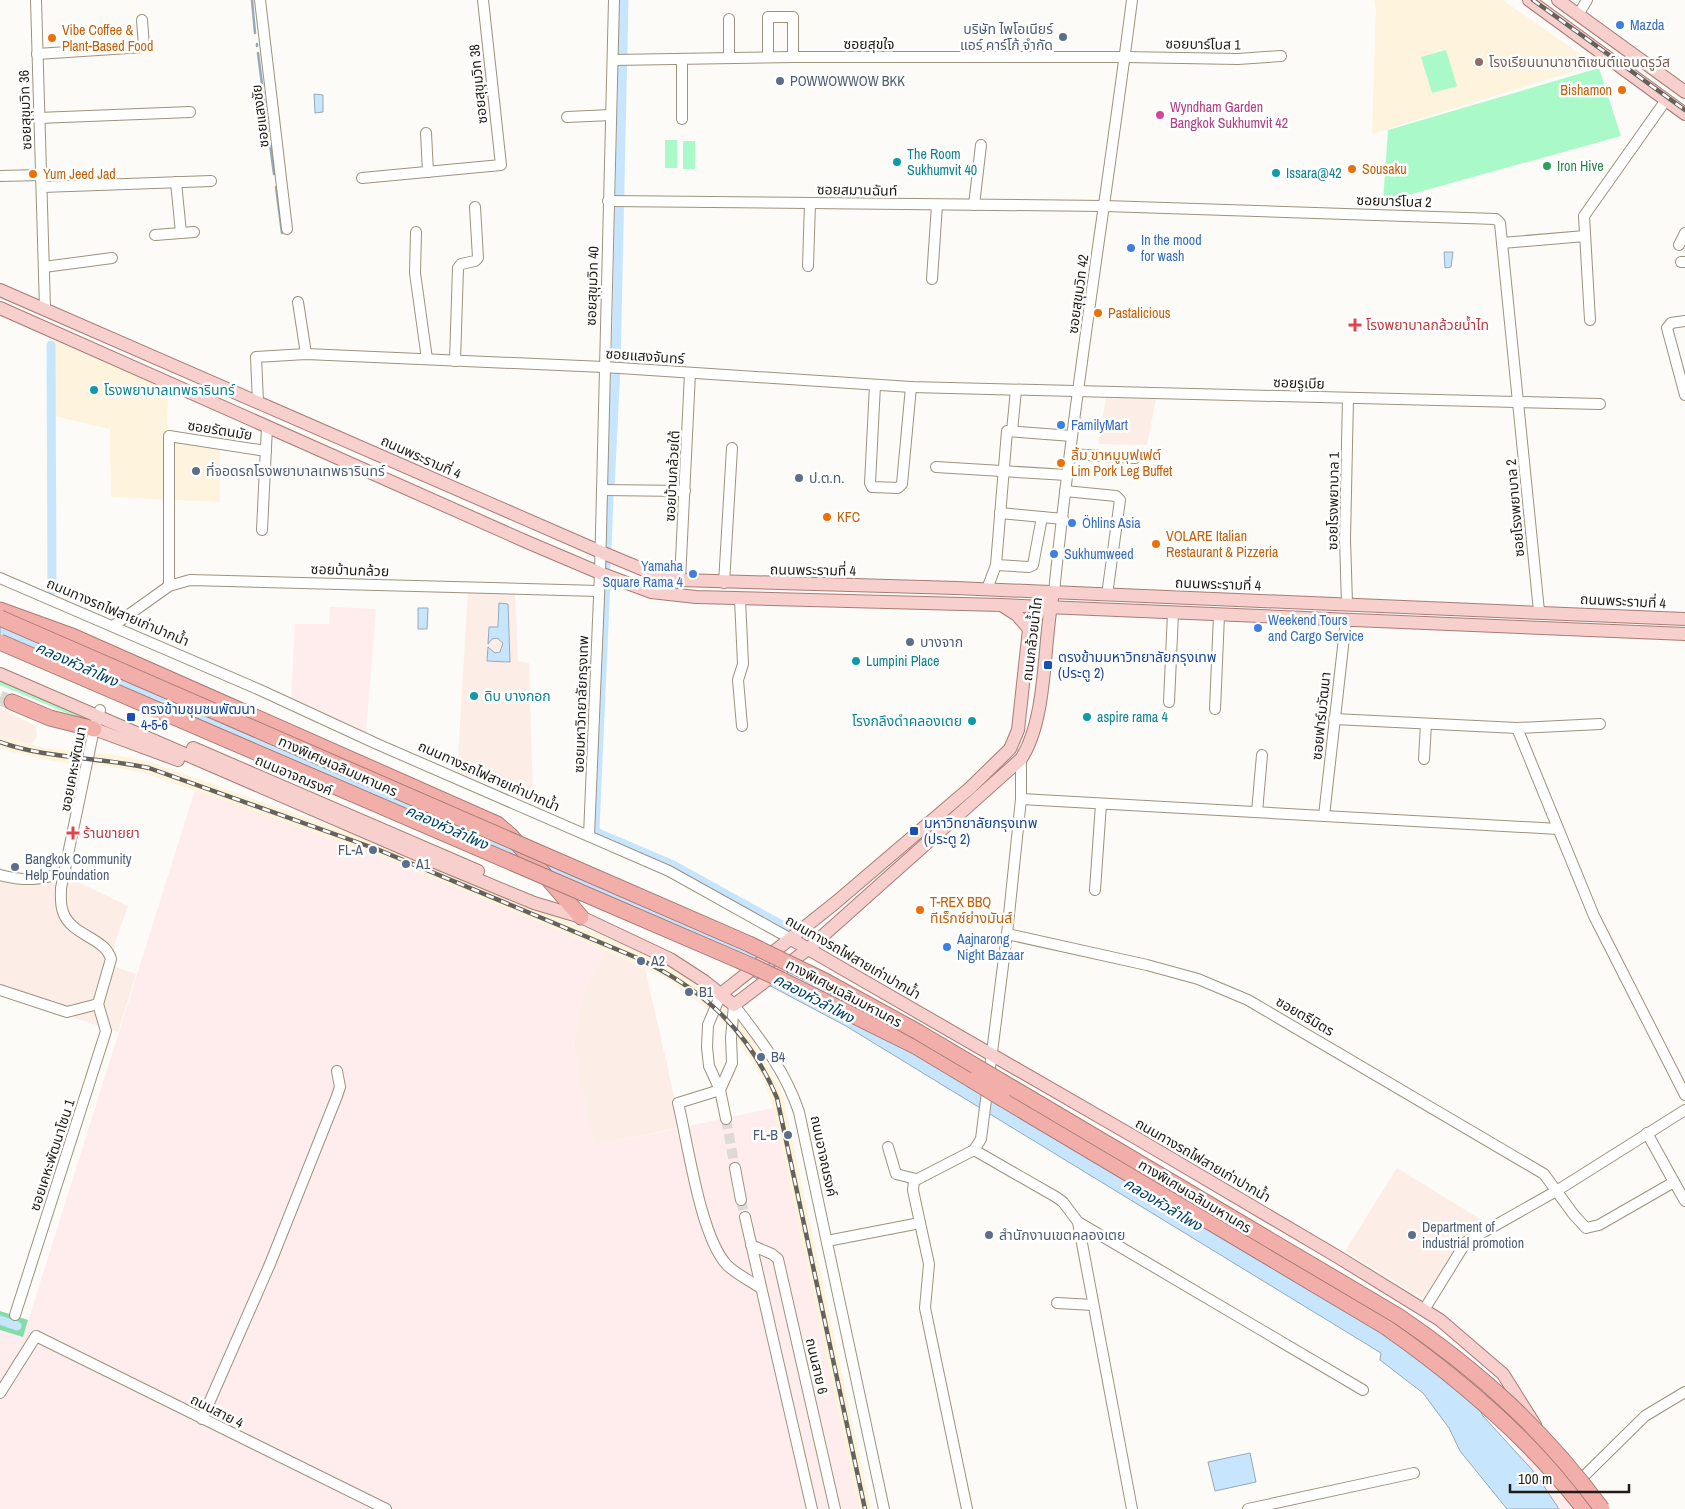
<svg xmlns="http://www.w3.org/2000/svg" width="1685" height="1509" font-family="'Archivo Narrow','Noto Sans Thai',sans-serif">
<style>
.commercial{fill:#fceee7}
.industrial{fill:#feedec}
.built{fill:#fef3dc}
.green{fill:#aaf9c9}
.forest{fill:#82dda8}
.water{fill:#c7e6fe;stroke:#95a9b8}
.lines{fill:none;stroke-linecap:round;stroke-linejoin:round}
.stream{stroke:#95a9b8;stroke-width:2.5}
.canal{stroke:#c7e6fe;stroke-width:9}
.minor-tunnel{stroke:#dcdad5;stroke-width:10;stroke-dasharray:10 5;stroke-linecap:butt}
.highway-tunnel{stroke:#dcdad5;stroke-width:15;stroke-dasharray:15 8;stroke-linecap:butt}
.minor-casing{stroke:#9c937f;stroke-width:12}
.major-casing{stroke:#a87c76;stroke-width:14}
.highway-casing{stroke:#a87c76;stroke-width:17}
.minor{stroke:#fff;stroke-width:10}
.major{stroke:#f7cfcc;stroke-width:12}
.highway{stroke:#f2afaa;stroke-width:15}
.rail-casing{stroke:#64625b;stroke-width:4.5}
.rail{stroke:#fff;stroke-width:2.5;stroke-dasharray:8;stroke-linecap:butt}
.highway-bridge-casing{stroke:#a87c76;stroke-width:17;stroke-linecap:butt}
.highway-bridge{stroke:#f2afaa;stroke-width:15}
.shop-dot{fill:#3f7fe0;stroke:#fff;stroke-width:2}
.service-dot{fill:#5c6f8a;stroke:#fff;stroke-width:2}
.food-dot{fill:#e8710a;stroke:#fff;stroke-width:2}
.education-dot{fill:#8d6e63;stroke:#fff;stroke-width:2}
.hotel-dot{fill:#d1479c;stroke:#fff;stroke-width:2}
.culture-dot{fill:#0f9aa8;stroke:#fff;stroke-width:2}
.leisure-dot{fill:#2e9e5b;stroke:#fff;stroke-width:2}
.health-dot{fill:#e0444e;stroke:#fff;stroke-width:2}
.transit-dot{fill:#1a4fb4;stroke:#fff;stroke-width:2}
.labels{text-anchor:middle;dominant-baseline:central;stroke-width:5;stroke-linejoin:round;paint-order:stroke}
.shop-label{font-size:14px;fill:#366cbe;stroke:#fff;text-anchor:start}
.service-label{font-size:14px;fill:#4e5e75;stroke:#fff;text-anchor:start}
.food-label{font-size:14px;fill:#c56008;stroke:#fff;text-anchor:start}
.street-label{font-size:14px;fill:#1f1c14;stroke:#fff}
.education-label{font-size:14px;fill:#785e54;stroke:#fff;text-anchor:start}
.hotel-label{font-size:14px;fill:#b23c85;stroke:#fff;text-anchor:start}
.culture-label{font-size:14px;fill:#0d838f;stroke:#fff;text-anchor:start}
.leisure-label{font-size:14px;fill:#27864d;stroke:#fff;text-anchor:start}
.health-label{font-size:14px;fill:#be3a42;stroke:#fff;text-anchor:start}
.transit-label{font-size:14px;fill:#164399;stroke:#fff;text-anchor:start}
.water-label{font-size:15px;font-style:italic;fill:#004469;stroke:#fff}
</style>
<rect width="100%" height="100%" fill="#fdfbf7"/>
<g class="commercial">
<polygon points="1106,398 1156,399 1147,445 1098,444"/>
<polygon points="468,590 515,592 518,661 529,663 533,801 457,772"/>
<polygon points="0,708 36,726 37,735 33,743 29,744 0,736"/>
<polygon points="0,867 24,877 57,872 128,906 113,948 116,967 136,974 118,1032 0,994"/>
<polygon points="605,950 645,968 681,1127 594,1146 573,1043 586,987"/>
<polygon points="1397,1168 1480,1219 1428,1302 1345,1251"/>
</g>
<g class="industrial">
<polygon points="330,607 376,609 366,732 291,700 295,624 329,624"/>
<polygon points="195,790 377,855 605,950 586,987 573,1043 594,1146 773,1108 859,1509 0,1509 0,1330 23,1337"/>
<polygon points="1525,1451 1541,1469 1572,1509 1559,1509 1536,1474 1487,1485"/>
</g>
<g class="built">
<polygon points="1374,0 1503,0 1584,57 1584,68 1372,134 1376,11"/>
<polygon points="54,340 168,390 167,430 220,440 220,502 111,497 110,429 54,416"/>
<polygon points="0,736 45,748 115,755 150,762 381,844 638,951 676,970 719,1003 736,1018 752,1039 774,1076 783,1096 871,1509 859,1509 771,1100 764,1081 742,1046 727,1026 711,1012 670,980 633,962 377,855 147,774 113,767 58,762 11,752 0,748"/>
</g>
<g class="green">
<polygon points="1446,50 1457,86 1432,93 1421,57"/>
<polygon points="1599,68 1621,136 1383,202 1388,130"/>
<rect x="665" y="140" width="12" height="28"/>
<rect x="683" y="141" width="12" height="28"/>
<polygon points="0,678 91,720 90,721 88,722 0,685"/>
</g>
<polygon class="forest" points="0,1311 28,1320 23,1337 0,1330"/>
<g class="water">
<polygon points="314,94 323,95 323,112 315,113"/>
<polygon points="1444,252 1453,252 1451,267 1445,268"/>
<polygon points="499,603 508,604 510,662 487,661 488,647 495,653 500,652 503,643 497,638 492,639 488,644 489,627 498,627"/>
<polygon points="0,608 772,948 1402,1317 1468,1387 1483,1416 1536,1474 1559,1509 1507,1509 1460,1451 1449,1428 1423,1393 1380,1360 1381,1353 846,1026 731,965 121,702 0,642"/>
<polygon points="418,608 428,608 427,629 418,629"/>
<polygon points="1250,1453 1256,1482 1215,1491 1208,1462"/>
</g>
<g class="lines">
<g class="stream">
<polyline points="252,0 255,33"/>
<polyline points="257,44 257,46"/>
<polyline points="258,53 268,131"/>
<polyline points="270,144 274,174"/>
<polyline points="276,187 282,233"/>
</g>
<g class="canal">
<polyline points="51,345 52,591"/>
<polyline points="610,488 616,367 624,0"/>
<polyline points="607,549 609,498"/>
<polyline points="606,565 606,567"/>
<polyline points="606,580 595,829 598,833 673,865 789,929"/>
<polyline points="0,1320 17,1326"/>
</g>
<g class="minor-tunnel">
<polyline points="726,1119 735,1168"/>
<polyline points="741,1200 745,1217"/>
</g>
<polyline class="highway-tunnel" points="0,698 12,702"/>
<g class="minor-casing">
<g id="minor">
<polyline points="36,0 45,309"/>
<polyline points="260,0 287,229"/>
<polyline points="1578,15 1587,0"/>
<polyline points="729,19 729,58"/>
<polyline points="37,54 144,47 142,20"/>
<polyline points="768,57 768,17 793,17 793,57"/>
<polyline points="682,59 682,119"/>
<polyline points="613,60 793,57 1125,57 1238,59 1281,56"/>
<polyline points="567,117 611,115"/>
<polyline points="38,118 190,112"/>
<polyline points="426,133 428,172"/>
<polyline points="0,176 42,175"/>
<polyline points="362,178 501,165 483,0"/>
<polyline points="176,182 181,233"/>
<polyline points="42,187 211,181"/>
<polyline points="608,201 1105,206 1496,219 1500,223 1539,611"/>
<polyline points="974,205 981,145"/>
<polyline points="416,232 415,273 427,359"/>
<polyline points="155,235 194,232"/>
<polyline points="1502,243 1585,236"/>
<polyline points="1679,245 1685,233"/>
<polyline points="1681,262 1685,262"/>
<polyline points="808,266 810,203"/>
<polyline points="44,267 112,258"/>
<polyline points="932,279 937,205"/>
<polyline points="298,302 306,354"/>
<polyline points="1590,320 1584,216 1666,100"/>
<polyline points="1685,321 1671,323 1667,328 1685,395"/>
<polyline points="455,361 458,268 461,264 475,261 478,258 475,207"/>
<polyline points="875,385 870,483 872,487 898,488 902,484 911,387"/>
<polyline points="258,402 256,357 306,354 604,367 911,387 1600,404"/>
<polyline points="1012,431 1016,390"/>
<polyline points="1070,454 1135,458"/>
<polyline points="936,467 1067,475"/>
<polyline points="602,490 685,491"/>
<polyline points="1065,491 1116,496 1120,500 1107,595"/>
<polyline points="1000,513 1063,519"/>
<polyline points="262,530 267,427"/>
<polyline points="996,565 1029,567 1033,565 1042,517"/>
<polyline points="0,578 260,690 377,744 669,871 791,939"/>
<polyline points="680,580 690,373"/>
<polyline points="724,583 732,448"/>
<polyline points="169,586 169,436 266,451"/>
<polyline points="987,589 996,565 1007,431 1072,436"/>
<path d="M1054,592c20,-198 53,-395 78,-592"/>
<polyline points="740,599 743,664 738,680 742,726"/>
<polyline points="1347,604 1345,539 1348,398"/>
<polyline points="113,626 169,586 190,580 599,591"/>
<polyline points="1169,702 1173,613"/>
<polyline points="1215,709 1219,615"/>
<polyline points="1334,719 1517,728 1600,724"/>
<polyline points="1517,728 1594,916 1685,1095"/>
<polyline points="1424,759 1426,724"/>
<polyline points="1021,799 1558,829"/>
<polyline points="1257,812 1262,755"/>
<polyline points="1324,816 1346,620"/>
<polyline points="589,836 600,573 614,0"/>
<path d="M0,875c24,6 42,6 66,-4"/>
<polyline points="1095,890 1101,804"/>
<polyline points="1007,934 1147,965 1198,979 1248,1000 1544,1174 1574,1215 1586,1228 1599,1225 1674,1182 1685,1201"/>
<path d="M0,990l67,22 31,-8 13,-45c-6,-22 -40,-23 -48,-47 -3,-7 -2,-16 -2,-24l33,-159 6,-19"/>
<polyline points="721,994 708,1025 707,1047 709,1066 720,1090 726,1119"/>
<path d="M734,1005c26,34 51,65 65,107l85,397"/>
<path d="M720,1090l-42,13c10,40 22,133 49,162 9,9 22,15 32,22"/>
<polyline points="720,1090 732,1063 731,1038 734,1005"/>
<polyline points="1647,1133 1674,1182"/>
<polyline points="888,1147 896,1174 916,1179"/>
<polyline points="974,1150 1056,1197 1063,1202 1078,1222 1132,1509"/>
<polyline points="735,1168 741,1200"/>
<polyline points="745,1217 812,1509"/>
<polyline points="1078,1222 1363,1390"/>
<polyline points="920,1223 929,1264 925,1308 967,1509"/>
<polyline points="827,1241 920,1223 913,1190 914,1181 974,1150 981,1139 1007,934 1021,799 1021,759"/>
<polyline points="751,1245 772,1254 778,1259 835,1509"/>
<polyline points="1057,1303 1093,1305"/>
<polyline points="1424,1310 1466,1242 1558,1190 1685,1110"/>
<polyline points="15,1315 106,1031 98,1004"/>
<polyline points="0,1393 36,1336 386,1509"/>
<polyline points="202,1419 270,1264 337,1096 340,1087 337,1071"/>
<polyline points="1576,1484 1645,1416 1685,1392"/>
<polyline points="1248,1509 1414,1473"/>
</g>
</g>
<g class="major-casing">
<g id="major">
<polyline points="1529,0 1685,114"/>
<polyline points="1558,0 1685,92"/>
<polyline points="0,290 601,552 649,572 680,580 956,588 1685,619"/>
<polyline points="0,308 527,542 600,573 651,592 696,597 1001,605 1685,634"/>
<polyline points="1003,606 1017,615 1029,629"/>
<path d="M0,674l423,183 111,46 47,14 89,42 34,22 30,24 74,-56 213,-190c26,-40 22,-111 31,-160"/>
<polyline points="94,729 178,760"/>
<polyline points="193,748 478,871"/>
<polyline points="791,939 1138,1139 1338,1257 1440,1320 1503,1374 1535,1425"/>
<polyline points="721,994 835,903 970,788 1010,749 1018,730 1029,629 1045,602"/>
</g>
</g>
<g class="highway-casing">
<g id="highway">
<polyline points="0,610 72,636 497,824 511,836 581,917"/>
<polyline points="12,702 50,718 94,729"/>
<polyline points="782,980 917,1047 972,1080"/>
<path d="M1003,1099l383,228c74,52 142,110 198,182"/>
</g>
</g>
<use href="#minor" class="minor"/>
<use href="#major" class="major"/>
<use href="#highway" class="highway"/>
<g class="rail-casing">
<g id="rail">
<polyline points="1533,0 1685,110"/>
<path d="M0,742c48,17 99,15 149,26l230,82 256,107c67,31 113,72 142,141l88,411"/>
</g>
</g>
<use href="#rail" class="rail"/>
<g class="highway-bridge-casing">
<g id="highway-bridge">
<path d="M0,618l749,326 76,37 93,51 480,284c81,55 146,114 204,193"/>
<polyline points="0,642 752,966 782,980"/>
<polyline points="972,1080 1003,1099"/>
</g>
</g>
<use href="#highway-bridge" class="highway-bridge"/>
</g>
<g class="shop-dot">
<circle cx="1620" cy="25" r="5"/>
<circle cx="1131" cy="248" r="5"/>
<circle cx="1061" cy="425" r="5"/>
<circle cx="1072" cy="523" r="5"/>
<circle cx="1054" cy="554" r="5"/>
<circle cx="693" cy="574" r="5"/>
<circle cx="1258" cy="628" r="5"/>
<circle cx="947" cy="947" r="5"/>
</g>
<g class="service-dot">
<circle cx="1063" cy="37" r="5"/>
<circle cx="780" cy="81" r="5"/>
<circle cx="196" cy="471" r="5"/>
<circle cx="799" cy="478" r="5"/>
<circle cx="910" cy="642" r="5"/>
<circle cx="373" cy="850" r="5"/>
<circle cx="406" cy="864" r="5"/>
<circle cx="15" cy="867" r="5"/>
<circle cx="641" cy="961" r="5"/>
<circle cx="689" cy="992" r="5"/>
<circle cx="761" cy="1057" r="5"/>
<circle cx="788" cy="1135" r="5"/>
<circle cx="989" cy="1235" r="5"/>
<circle cx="1412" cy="1235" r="5"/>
</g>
<g class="food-dot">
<circle cx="52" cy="38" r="5"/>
<circle cx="1622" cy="90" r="5"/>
<circle cx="1352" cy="169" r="5"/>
<circle cx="33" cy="174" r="5"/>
<circle cx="1098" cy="313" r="5"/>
<circle cx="1061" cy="463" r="5"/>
<circle cx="827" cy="517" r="5"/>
<circle cx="1156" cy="544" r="5"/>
<circle cx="920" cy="910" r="5"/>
</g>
<circle class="education-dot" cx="1479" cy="62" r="5"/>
<circle class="hotel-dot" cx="1160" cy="115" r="5"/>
<g class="culture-dot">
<circle cx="897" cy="162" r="5"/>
<circle cx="1276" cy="173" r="5"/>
<circle cx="94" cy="390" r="5"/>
<circle cx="856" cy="661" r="5"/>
<circle cx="474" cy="696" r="5"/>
<circle cx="1087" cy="717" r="5"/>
<circle cx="972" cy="721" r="5"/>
</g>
<circle class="leisure-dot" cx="1547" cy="166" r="5"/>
<g class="health-dot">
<path d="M1352.5 317.5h5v5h5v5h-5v5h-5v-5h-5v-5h5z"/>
<path d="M70.5 825.5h5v5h5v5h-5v5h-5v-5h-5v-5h5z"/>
</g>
<g class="transit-dot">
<rect x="1043" y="660" width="10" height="10" rx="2.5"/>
<rect x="126" y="712" width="10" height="10" rx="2.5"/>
<rect x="909" y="826" width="10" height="10" rx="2.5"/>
</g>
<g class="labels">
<g class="shop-label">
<text x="1630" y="25">Mazda</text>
<text x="1141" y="240">In the mood<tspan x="1141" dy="16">for wash</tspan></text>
<text x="1071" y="425">FamilyMart</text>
<text x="1082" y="523">Öhlins Asia</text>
<text x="1064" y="554">Sukhumweed</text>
<text x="683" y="566" text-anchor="end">Yamaha<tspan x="683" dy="16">Square Rama 4</tspan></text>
<text x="1268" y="620">Weekend Tours<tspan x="1268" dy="16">and Cargo Service</tspan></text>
<text x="957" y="939">Aajnarong<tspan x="957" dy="16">Night Bazaar</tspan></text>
</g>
<g class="service-label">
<text x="1053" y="29" text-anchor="end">บริษัท ไพโอเนียร์<tspan x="1053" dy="16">แอร์ คาร์โก้ จำกัด</tspan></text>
<text x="790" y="81">POWWOWWOW BKK</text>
<text x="206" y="471">ที่จอดรถโรงพยาบาลเทพธารินทร์</text>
<text x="809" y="478">ป.ต.ท.</text>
<text x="920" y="642">บางจาก</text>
<text x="363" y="850" text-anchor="end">FL-A</text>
<text x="25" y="859">Bangkok Community<tspan x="25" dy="16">Help Foundation</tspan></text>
<text x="416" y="864">A1</text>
<text x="651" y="961">A2</text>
<text x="699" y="992">B1</text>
<text x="771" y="1057">B4</text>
<text x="778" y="1135" text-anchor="end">FL-B</text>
<text x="1422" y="1227">Department of<tspan x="1422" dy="16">industrial promotion</tspan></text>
<text x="999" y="1235">สำนักงานเขตคลองเตย</text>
</g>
<g class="food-label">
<text x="62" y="30">Vibe Coffee &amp;<tspan x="62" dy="16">Plant-Based Food</tspan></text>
<text x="1612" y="90" text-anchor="end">Bishamon</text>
<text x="1362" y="169">Sousaku</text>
<text x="43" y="174">Yum Jeed Jad</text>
<text x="1108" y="313">Pastalicious</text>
<text x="1071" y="455">ลิ้ม ขาหมูบุฟเฟต์<tspan x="1071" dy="16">Lim Pork Leg Buffet</tspan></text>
<text x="837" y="517">KFC</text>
<text x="1166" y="536">VOLARE Italian<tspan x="1166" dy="16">Restaurant &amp; Pizzeria</tspan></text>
<text x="930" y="902">T-REX BBQ<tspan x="930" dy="16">ทีเร็กซ์ย่างมันส์</tspan></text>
</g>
<g class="street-label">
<text x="869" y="44">ซอยสุขใจ</text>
<text transform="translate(1203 44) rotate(1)">ซอยบาร์โบส 1</text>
<text transform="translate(478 84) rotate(-96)">ซอยสุขุมวิท 38</text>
<text transform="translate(25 110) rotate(-92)">ซอยสุขุมวิท 36</text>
<text transform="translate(260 116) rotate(-97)">ซอยแสงชัย</text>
<text transform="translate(857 190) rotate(1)">ซอยสมานฉันท์</text>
<text transform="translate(1394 201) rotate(2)">ซอยบาร์โบส 2</text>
<text transform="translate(592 286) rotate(-88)">ซอยสุขุมวิท 40</text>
<text transform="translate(1078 294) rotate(-82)">ซอยสุขุมวิท 42</text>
<text transform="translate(645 356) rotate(4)">ซอยแสงจันทร์</text>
<text transform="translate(1299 383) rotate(2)">ซอยรูเบีย</text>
<text transform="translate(220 430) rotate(9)">ซอยรัตนมัย</text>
<text transform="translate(421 457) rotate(24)">ถนนพระรามที่ 4</text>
<text transform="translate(672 476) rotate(-87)">ซอยบ้านกล้วยใต้</text>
<text transform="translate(1333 501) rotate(-89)">ซอยโรงพยาบาล 1</text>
<text transform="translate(1515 508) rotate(-95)">ซอยโรงพยาบาล 2</text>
<text transform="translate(350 570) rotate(2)">ซอยบ้านกล้วย</text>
<text transform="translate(813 570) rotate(1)">ถนนพระรามที่ 4</text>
<text transform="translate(1218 584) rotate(2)">ถนนพระรามที่ 4</text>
<text transform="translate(1623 601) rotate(3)">ถนนพระรามที่ 4</text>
<text transform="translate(118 612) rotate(23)">ถนนทางรถไฟสายเก่าปากน้ำ</text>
<text transform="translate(1032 639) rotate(-83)">ถนนกล้วยน้ำไท</text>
<text transform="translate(581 704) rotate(-88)">ซอยมหาวิทยาลัยกรุงเทพ</text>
<text transform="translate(1321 716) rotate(-84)">ซอยฟาร์มวัฒนา</text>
<text transform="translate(338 766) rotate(24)">ทางพิเศษเฉลิมมหานคร</text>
<text transform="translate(73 769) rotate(-79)">ซอยเคหะพัฒนา</text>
<text transform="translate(294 775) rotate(23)">ถนนอาจณรงค์</text>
<text transform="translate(489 776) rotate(24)">ถนนทางรถไฟสายเก่าปากน้ำ</text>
<text transform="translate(853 957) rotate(30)">ถนนทางรถไฟสายเก่าปากน้ำ</text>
<text transform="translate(844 993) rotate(28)">ทางพิเศษเฉลิมมหานคร</text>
<text transform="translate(1305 1016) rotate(30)">ซอยตรีมิตร</text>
<text transform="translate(52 1155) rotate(-72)">ซอยเคหะพัฒนาโซน 1</text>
<text transform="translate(824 1156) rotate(78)">ถนนอาจณรงค์</text>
<text transform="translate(1203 1160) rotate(30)">ถนนทางรถไฟสายเก่าปากน้ำ</text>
<text transform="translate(1195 1196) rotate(31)">ทางพิเศษเฉลิมมหานคร</text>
<text transform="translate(817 1366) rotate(77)">ถนนสาย 6</text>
<text transform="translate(217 1411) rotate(27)">ถนนสาย 4</text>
</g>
<g class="education-label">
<text x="1489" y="62">โรงเรียนนานาชาติเซนต์แอนดรูว์ส</text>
</g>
<g class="hotel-label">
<text x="1170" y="107">Wyndham Garden<tspan x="1170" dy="16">Bangkok Sukhumvit 42</tspan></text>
</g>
<g class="culture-label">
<text x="907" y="154">The Room<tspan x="907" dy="16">Sukhumvit 40</tspan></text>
<text x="1286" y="173">Issara@42</text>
<text x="104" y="390">โรงพยาบาลเทพธารินทร์</text>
<text x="866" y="661">Lumpini Place</text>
<text x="484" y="696">ดิบ บางกอก</text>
<text x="1097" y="717">aspire rama 4</text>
<text x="962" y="721" text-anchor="end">โรงกลึงดำคลองเตย</text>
</g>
<g class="leisure-label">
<text x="1557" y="166">Iron Hive</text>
</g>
<g class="health-label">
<text x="1366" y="325">โรงพยาบาลกล้วยน้ำไท</text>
<text x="83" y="833">ร้านขายยา</text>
</g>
<g class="transit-label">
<text x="1058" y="657">ตรงข้ามมหาวิทยาลัยกรุงเทพ<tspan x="1058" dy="16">(ประตู 2)</tspan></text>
<text x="141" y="709">ตรงข้ามชุมชนพัฒนา<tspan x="141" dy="16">4-5-6</tspan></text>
<text x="924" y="823">มหาวิทยาลัยกรุงเทพ<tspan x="924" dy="16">(ประตู 2)</tspan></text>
</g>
<g class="water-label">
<text transform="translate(77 664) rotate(24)">คลองหัวลำโพง</text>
<text transform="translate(447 827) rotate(24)">คลองหัวลำโพง</text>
<text transform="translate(814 998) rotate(28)">คลองหัวลำโพง</text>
<text transform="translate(1163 1204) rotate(31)">คลองหัวลำโพง</text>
</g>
</g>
<path d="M1510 1484v8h119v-8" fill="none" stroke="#1f1c14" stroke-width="2.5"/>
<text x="1518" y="1484" font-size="15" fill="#1f1c14" stroke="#ffffff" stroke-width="4" paint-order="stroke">100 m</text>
</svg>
